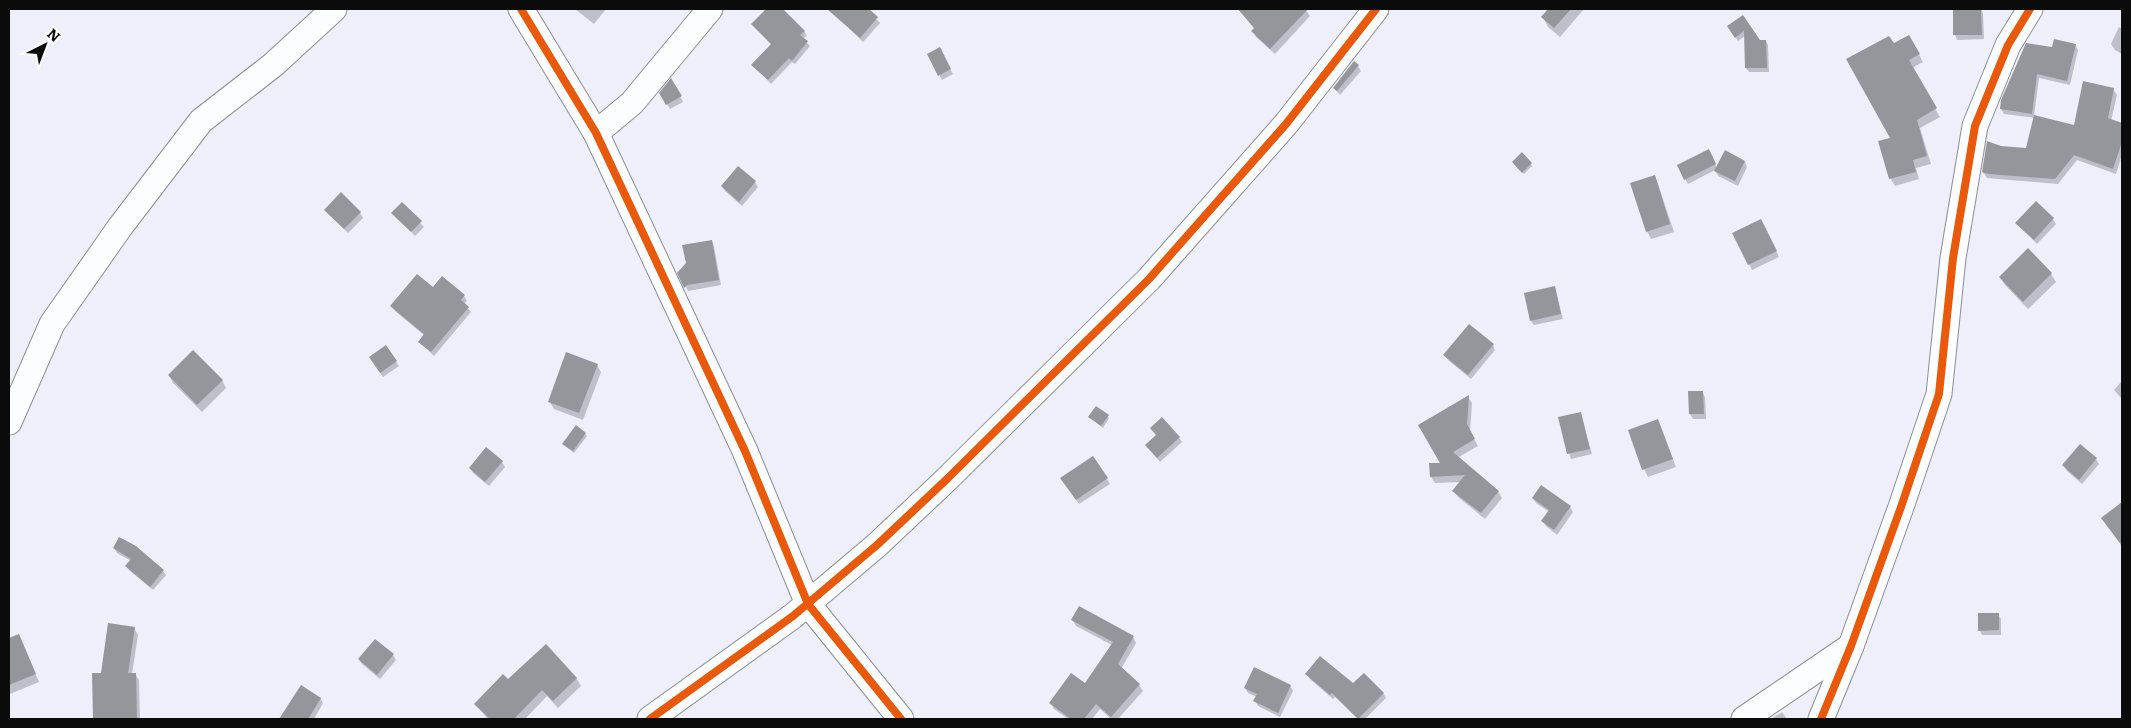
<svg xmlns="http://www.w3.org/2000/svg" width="2131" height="728" font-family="Literata,serif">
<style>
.shadow{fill:#0003}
.building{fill:#94969c}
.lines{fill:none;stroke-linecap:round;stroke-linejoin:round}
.minor-casing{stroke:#8d8e93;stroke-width:27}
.minor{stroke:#fcfdfe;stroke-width:25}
.cycleway-casing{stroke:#fff;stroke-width:11}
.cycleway{stroke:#e8590c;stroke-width:8}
</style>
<rect width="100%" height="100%" fill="#eeeffa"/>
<g class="shadow">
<polygon points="575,9 606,9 594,24"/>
<polygon points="767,9 781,9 804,31 807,36 803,38 810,46 795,64 792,62 771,84 753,65 772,45 753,24"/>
<polygon points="854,9 867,9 880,23 863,42 843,22"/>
<polygon points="1238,9 1305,9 1310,16 1275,54 1256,37 1253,31 1255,29"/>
<polygon points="1550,9 1584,9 1560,37 1548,27 1543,17"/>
<polygon points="1954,9 1981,9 1983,13 1984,39 1957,40 1955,35"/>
<polygon points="1742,16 1759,41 1766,41 1768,45 1769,72 1749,72 1746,68 1745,36 1738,41 1731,30"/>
<polygon points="2119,27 2122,29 2122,54 2115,50 2111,44"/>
<polygon points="1909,36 1923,62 1912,68 1940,117 1920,128 1931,164 1916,168 1919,179 1895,186 1890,178 1892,138"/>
<polygon points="2075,45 2078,50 2070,85 2039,78 2034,116 2075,126 2113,89 2117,95 2111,121 2122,125 2122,155 2116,174 2077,160 2058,184 1987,178 1983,172 2001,147 2027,149 2035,118 2004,114 2001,109 2053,49"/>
<polygon points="939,49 953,74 942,80 928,55"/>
<polygon points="1358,66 1361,71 1340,95 1334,88"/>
<polygon points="671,80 683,102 670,109 660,93"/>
<polygon points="1712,156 1717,168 1745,162 1747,167 1738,186 1718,176 1715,170 1688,184 1685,179"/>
<polygon points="1514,164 1531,164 1532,166 1524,174"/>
<polygon points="1654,176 1658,184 1674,232 1651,239 1647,231"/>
<polygon points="755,182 758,187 742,206 725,191 722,186"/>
<polygon points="402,204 424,227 415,236 393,213"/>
<polygon points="325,210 360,213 363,218 348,233"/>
<polygon points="2053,219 2056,224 2037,244 2017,224"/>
<polygon points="1764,225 1779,257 1752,270 1734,234"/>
<polygon points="712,241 714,246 721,285 688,291 679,273"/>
<polygon points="2027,250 2051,274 2056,282 2028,309 2005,285 2000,277"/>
<polygon points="1555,288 1563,319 1534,325 1531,321"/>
<polygon points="433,289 464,296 467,301 464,304 471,312 434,356 420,342 425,336 395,311 392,306"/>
<polygon points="1493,345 1495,350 1471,379 1448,360 1445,355"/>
<polygon points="373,362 396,362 399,366 383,377"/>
<polygon points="597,365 601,372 583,420 554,409 549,401"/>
<polygon points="169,375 222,380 226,388 202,412 173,383"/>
<polygon points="2122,381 2122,399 2114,390"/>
<polygon points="1702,392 1705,397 1706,419 1693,419 1690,414"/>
<polygon points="1468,397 1472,403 1470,432 1478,446 1457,458 1498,491 1502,498 1485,519 1458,497 1454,491 1461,482 1435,483 1431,477 1431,464 1442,464"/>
<polygon points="1096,408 1109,418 1103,428 1090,417"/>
<polygon points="1580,413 1592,454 1571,459 1559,418"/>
<polygon points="1657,420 1676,467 1648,477 1644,469"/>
<polygon points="585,434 587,436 574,453 565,446"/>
<polygon points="1179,437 1182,442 1160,462 1150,450"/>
<polygon points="1093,458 1110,484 1079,504 1065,483"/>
<polygon points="2096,459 2099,464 2082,484 2067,471 2064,466"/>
<polygon points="502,462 505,467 489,486 473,473 470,468"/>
<polygon points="1541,487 1570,507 1573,512 1557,535 1546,526 1543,521 1549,512 1536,503 1533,498"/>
<polygon points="114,548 163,571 166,575 153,590 129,570 127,566 131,561 117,553"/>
<polygon points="1998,614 2001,619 2001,635 1982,635 1980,630"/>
<polygon points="1073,620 1133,637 1136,643 1121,669 1139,685 1143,691 1118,719 1111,719 1100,709 1092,719 1068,719 1054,709 1051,703 1085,685 1112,645 1076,626"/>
<polygon points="134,628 138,635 132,674 135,674 139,680 140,719 95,719 94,675 102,674"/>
<polygon points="18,635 39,682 10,694 9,639"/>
<polygon points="393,655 396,660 380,679 362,664 359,660"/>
<polygon points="1307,674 1383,693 1386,698 1365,719 1358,719 1335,697 1333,699 1310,679"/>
<polygon points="576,678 581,686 558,708 547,696 525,719 488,719 475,704 508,680"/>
<polygon points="1290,686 1293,691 1280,717 1258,706 1255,701 1257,697 1248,693 1245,688"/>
<polygon points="320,698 323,703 314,719 281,718"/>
<polygon points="1782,712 1787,719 1771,719"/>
</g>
<g class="building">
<polygon points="766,9 783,9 805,31 800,35 808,41 792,61 789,58 768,80 751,65 771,44 751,24"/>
<polygon points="827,9 869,9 878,17 860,38"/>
<polygon points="1238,9 1308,9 1270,49 1251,31 1254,28"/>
<polygon points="1548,9 1571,9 1554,28 1541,17"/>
<polygon points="1953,9 1981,9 1982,35 1953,35"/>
<polygon points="1743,15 1760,40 1766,40 1767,68 1745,68 1744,31 1735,38 1727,26"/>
<polygon points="1909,35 1920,54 1909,60 1937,108 1917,120 1927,156 1913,160 1916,172 1889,179 1878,141 1890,138 1846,59 1889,36 1894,43"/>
<polygon points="2054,39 2076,44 2067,81 2037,74 2032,114 2000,109 2001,100 2026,43 2052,47"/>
<polygon points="940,47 951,69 938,76 927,54"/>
<polygon points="1354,61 1359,65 1337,91 1333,88"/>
<polygon points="671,78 682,96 666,105 659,93"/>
<polygon points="2083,81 2114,88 2108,118 2122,123 2122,142 2113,169 2074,155 2055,179 1988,174 1982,172 1987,141 2001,146 2026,148 2034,115 2074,125"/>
<polygon points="1709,149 1716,164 1684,180 1677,165"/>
<polygon points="1725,150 1745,161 1735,181 1714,171"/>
<polygon points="1522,152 1532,163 1522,173 1512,162"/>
<polygon points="738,166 756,181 739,202 721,186"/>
<polygon points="1655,175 1670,224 1646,232 1630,183"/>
<polygon points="341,192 361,212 344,229 324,210"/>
<polygon points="2036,201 2054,218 2034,240 2015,223"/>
<polygon points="402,202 422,221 411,232 391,213"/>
<polygon points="1761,219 1777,251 1748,265 1732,233"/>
<polygon points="712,240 719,280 687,285 684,288 677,273 686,263 682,245"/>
<polygon points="2028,248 2052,273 2023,302 1999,277"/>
<polygon points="417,274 433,287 442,276 465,295 461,300 469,307 431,352 418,342 424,334 390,306"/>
<polygon points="1555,286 1561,314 1530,321 1524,293"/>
<polygon points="1469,324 1494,344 1468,375 1443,355"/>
<polygon points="386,345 397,361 380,373 369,357"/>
<polygon points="193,350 223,380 197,405 168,375"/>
<polygon points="566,352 598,364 579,413 548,402"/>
<polygon points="1688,391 1703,391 1704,414 1689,414"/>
<polygon points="1469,395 1467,424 1475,439 1453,452 1499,491 1481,513 1452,491 1465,475 1430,477 1429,463 1440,463 1418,425"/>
<polygon points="1096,406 1109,415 1101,426 1088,417"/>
<polygon points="1581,412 1590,449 1567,454 1558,417"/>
<polygon points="1162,417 1180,437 1157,458 1145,445 1156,435 1150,428"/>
<polygon points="1658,419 1673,459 1642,470 1628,430"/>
<polygon points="576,425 586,433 573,451 562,444"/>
<polygon points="2080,444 2097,458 2079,480 2062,465"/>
<polygon points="486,447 503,461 485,482 469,468"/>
<polygon points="1093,456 1108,478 1076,500 1060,478"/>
<polygon points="1541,485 1571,506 1554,530 1541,521 1549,510 1532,498"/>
<polygon points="2122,502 2122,546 2101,518"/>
<polygon points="119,537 136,546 164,570 150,587 125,566 131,559 113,548"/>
<polygon points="1079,606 1134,636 1118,664 1140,684 1111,717 1096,704 1084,719 1071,719 1049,703 1071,673 1085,683 1113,642 1071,620"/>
<polygon points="1978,613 1999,613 1999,630 1978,631"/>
<polygon points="108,623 135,627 128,673 136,673 137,719 93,719 92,673 101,673"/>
<polygon points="19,634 36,674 9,685 9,638"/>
<polygon points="375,639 394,654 377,675 358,659"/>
<polygon points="546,644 577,678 553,701 542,690 514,719 490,719 474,704 503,674 508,679"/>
<polygon points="1320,656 1353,683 1364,673 1384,693 1358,719 1332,693 1330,695 1305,674"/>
<polygon points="1254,667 1291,685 1278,713 1253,701 1257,694 1244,688"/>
<polygon points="301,685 321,698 308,719 279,719"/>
</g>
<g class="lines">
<g class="minor-casing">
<g id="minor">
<polyline points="521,9 596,133 745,451 808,604 901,719"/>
<polyline points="596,133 632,103 710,9"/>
<polyline points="9,422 52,324 120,227 201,121 273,65 334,9"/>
<polyline points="650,719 793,616 877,545 947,479 1149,279 1286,124 1376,9"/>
<polyline points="1744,719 1851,646"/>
<polyline points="1821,719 1851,646 1901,507 1939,394 1953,258 1975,126 2008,45 2030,9"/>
</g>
</g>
<use href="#minor" class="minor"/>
<g class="cycleway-casing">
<g id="cycleway">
<polyline points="521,9 596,133 745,451 808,604 901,719"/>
<polyline points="650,719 793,616 877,545 947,479 1149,279 1286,124 1376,9"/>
<polyline points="1821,719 1851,646 1901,507 1939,394 1953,258 1975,126 2008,45 2030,9"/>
</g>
</g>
<use href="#cycleway" class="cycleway"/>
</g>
<rect width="2131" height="728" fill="none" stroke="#0b0b0b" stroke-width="20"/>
<g transform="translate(45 45) rotate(42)" stroke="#ffffff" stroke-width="4" paint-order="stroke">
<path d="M0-4L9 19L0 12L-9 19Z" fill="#0b0b0b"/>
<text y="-8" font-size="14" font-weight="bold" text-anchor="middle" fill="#0b0b0b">N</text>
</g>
</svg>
